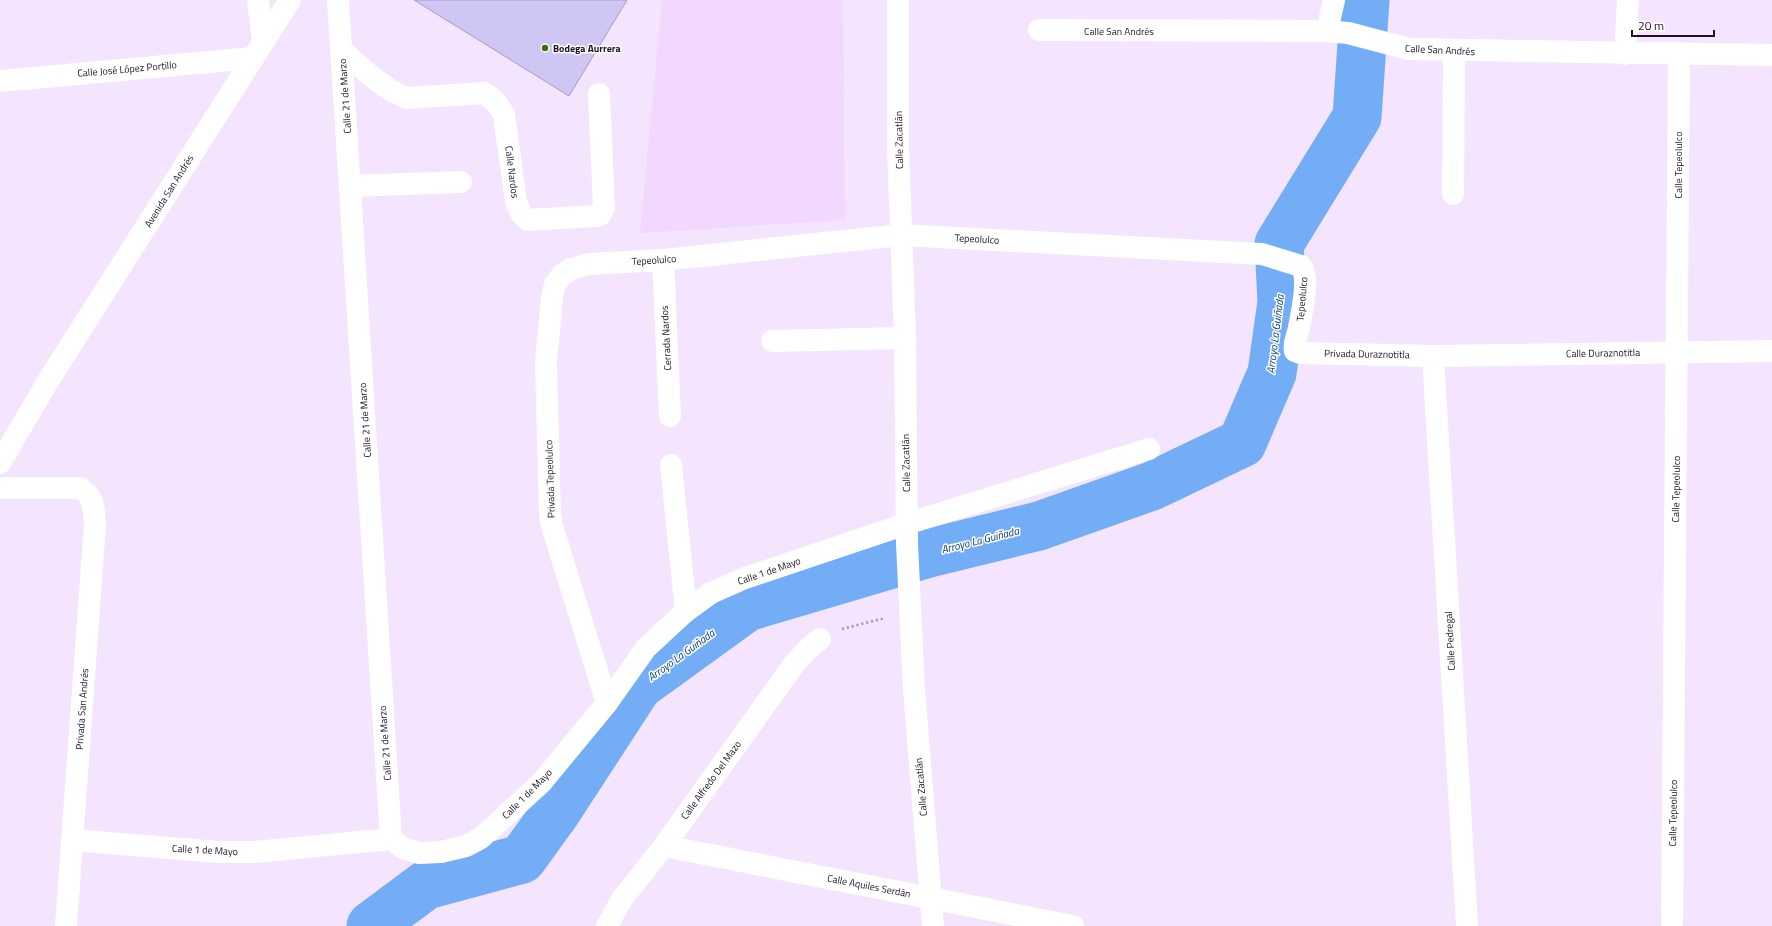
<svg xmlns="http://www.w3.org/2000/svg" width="1772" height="926" font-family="'Titillium Web',sans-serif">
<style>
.built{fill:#f2d7fe}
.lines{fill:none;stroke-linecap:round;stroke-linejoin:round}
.river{stroke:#73adf6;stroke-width:49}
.building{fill:#d0c6f4;stroke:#a59bc7}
.path{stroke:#a394aa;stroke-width:2.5;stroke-dasharray:2 3;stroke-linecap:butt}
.minor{stroke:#fff;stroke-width:22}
.major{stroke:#fff;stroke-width:22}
.poi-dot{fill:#3a7201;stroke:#fff;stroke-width:1.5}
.labels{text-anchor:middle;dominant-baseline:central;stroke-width:3;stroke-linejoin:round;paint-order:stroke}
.street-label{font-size:10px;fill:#1c1221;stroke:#fff}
.poi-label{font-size:10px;font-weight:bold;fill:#1c1221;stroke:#fff;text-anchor:start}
.water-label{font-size:11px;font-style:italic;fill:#053b74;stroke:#fff}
</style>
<rect width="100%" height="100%" fill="#f5e4fd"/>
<polygon class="built" points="662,0 843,0 845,220 640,233"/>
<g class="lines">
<polyline class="river" points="371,926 426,885 522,859 556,812 638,686 747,607 929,553 1039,526 1152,486 1242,443 1272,373 1282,302 1279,244 1357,117 1365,0"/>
</g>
<polygon class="building" points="414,0 627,0 569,96"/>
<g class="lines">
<polyline class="path" points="842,629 885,618"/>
<g class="minor">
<polyline points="258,0 263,41"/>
<polyline points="338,0 391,839"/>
<polyline points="898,0 898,146 905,338 907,544 914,689 933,926"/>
<polyline points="1039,30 1327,31 1348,33 1409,49 1772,55"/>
<polyline points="1327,31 1334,0"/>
<path d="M342,50c20,18 39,38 65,48l77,-5c10,6 15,12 20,22l12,87 6,13 6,5 69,-4 3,-1 4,-8 -5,-113"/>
<polyline points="1625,54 1628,0"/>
<polyline points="0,81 253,58"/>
<polyline points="351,186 461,182"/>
<polyline points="1453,194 1454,51"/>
<polyline points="663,260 670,416"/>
<polyline points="772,341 905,338"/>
<polyline points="1433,356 1467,926"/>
<polyline points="671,465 686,611"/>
<path d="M0,488h80c15,10 13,19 15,36l-29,402"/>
<path d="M607,703l-55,-177 -2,-11 -4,-152 6,-65 3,-14 7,-9 9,-6 18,-5 74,-4 238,-25 361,19 39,12c9,13 1,45 -2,61 -1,8 -6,16 -4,24l5,2 133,3 339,-5"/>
<polyline points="72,840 219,852 255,852 391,839 403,848 419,853 441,852 466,846 481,838 541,783 607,703 646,648 686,611 711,593 745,578 906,524 1149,449"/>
<polyline points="664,846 1073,926"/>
<polyline points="607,926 622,899 664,846 795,663 808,649 820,639"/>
<polyline points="1672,926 1679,53"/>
</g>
<polyline class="major" points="0,463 48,381 290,0"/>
</g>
<circle class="poi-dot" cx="545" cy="48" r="4"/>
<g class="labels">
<g class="street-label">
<text x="1119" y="31">Calle San Andrés</text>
<text transform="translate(1440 50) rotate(3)">Calle San Andrés</text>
<text transform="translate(127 69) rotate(-5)">Calle José López Portillo</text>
<text transform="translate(345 96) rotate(-94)">Calle 21 de Marzo</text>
<text transform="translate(899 140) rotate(-91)">Calle Zacatlán</text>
<text transform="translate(1678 165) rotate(-90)">Calle Tepeolulco</text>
<text transform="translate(512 172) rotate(83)">Calle Nardos</text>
<text transform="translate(169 191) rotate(-58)">Avenida San Andrés</text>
<text transform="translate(977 239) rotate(3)">Tepeolulco</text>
<text transform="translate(654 260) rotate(-4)">Tepeolulco</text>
<text transform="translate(1302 299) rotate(-85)">Tepeolulco</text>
<text transform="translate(666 338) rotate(-93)">Cerrada Nardos</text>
<text transform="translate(1603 353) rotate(-1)">Calle Duraznotitla</text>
<text transform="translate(1367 354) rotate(1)">Privada Duraznotitla</text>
<text transform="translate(365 420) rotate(-94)">Calle 21 de Marzo</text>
<text transform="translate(906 463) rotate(-91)">Calle Zacatlán</text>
<text transform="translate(550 479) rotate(-92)">Privada Tepeolulco</text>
<text transform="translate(1676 489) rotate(-89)">Calle Tepeolulco</text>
<text transform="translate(769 571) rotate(-19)">Calle 1 de Mayo</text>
<text transform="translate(1450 641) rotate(-93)">Calle Pedregal</text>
<text transform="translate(82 709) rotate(-86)">Privada San Andrés</text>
<text transform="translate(385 743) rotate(-94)">Calle 21 de Marzo</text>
<text transform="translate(711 780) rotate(-54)">Calle Alfredo Del Mazo</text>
<text transform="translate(921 787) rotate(-95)">Calle Zacatlán</text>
<text transform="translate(527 794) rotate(-45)">Calle 1 de Mayo</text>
<text transform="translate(1673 813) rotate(-89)">Calle Tepeolulco</text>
<text transform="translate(205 850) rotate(3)">Calle 1 de Mayo</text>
<text transform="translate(869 886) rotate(11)">Calle Aquiles Serdán</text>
</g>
<g class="poi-label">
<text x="553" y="48">Bodega Aurrera</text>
</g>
<g class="water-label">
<text transform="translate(1275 334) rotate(-83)">Arroyo La Guiñada</text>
<text transform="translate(980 540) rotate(-14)">Arroyo La Guiñada</text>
<text transform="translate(681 655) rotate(-36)">Arroyo La Guiñada</text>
</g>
</g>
<path d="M1632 30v6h82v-6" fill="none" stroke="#1c1221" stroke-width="2"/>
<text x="1638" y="30" font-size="12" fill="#1c1221" stroke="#ffffff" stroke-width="3" paint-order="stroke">20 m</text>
</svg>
